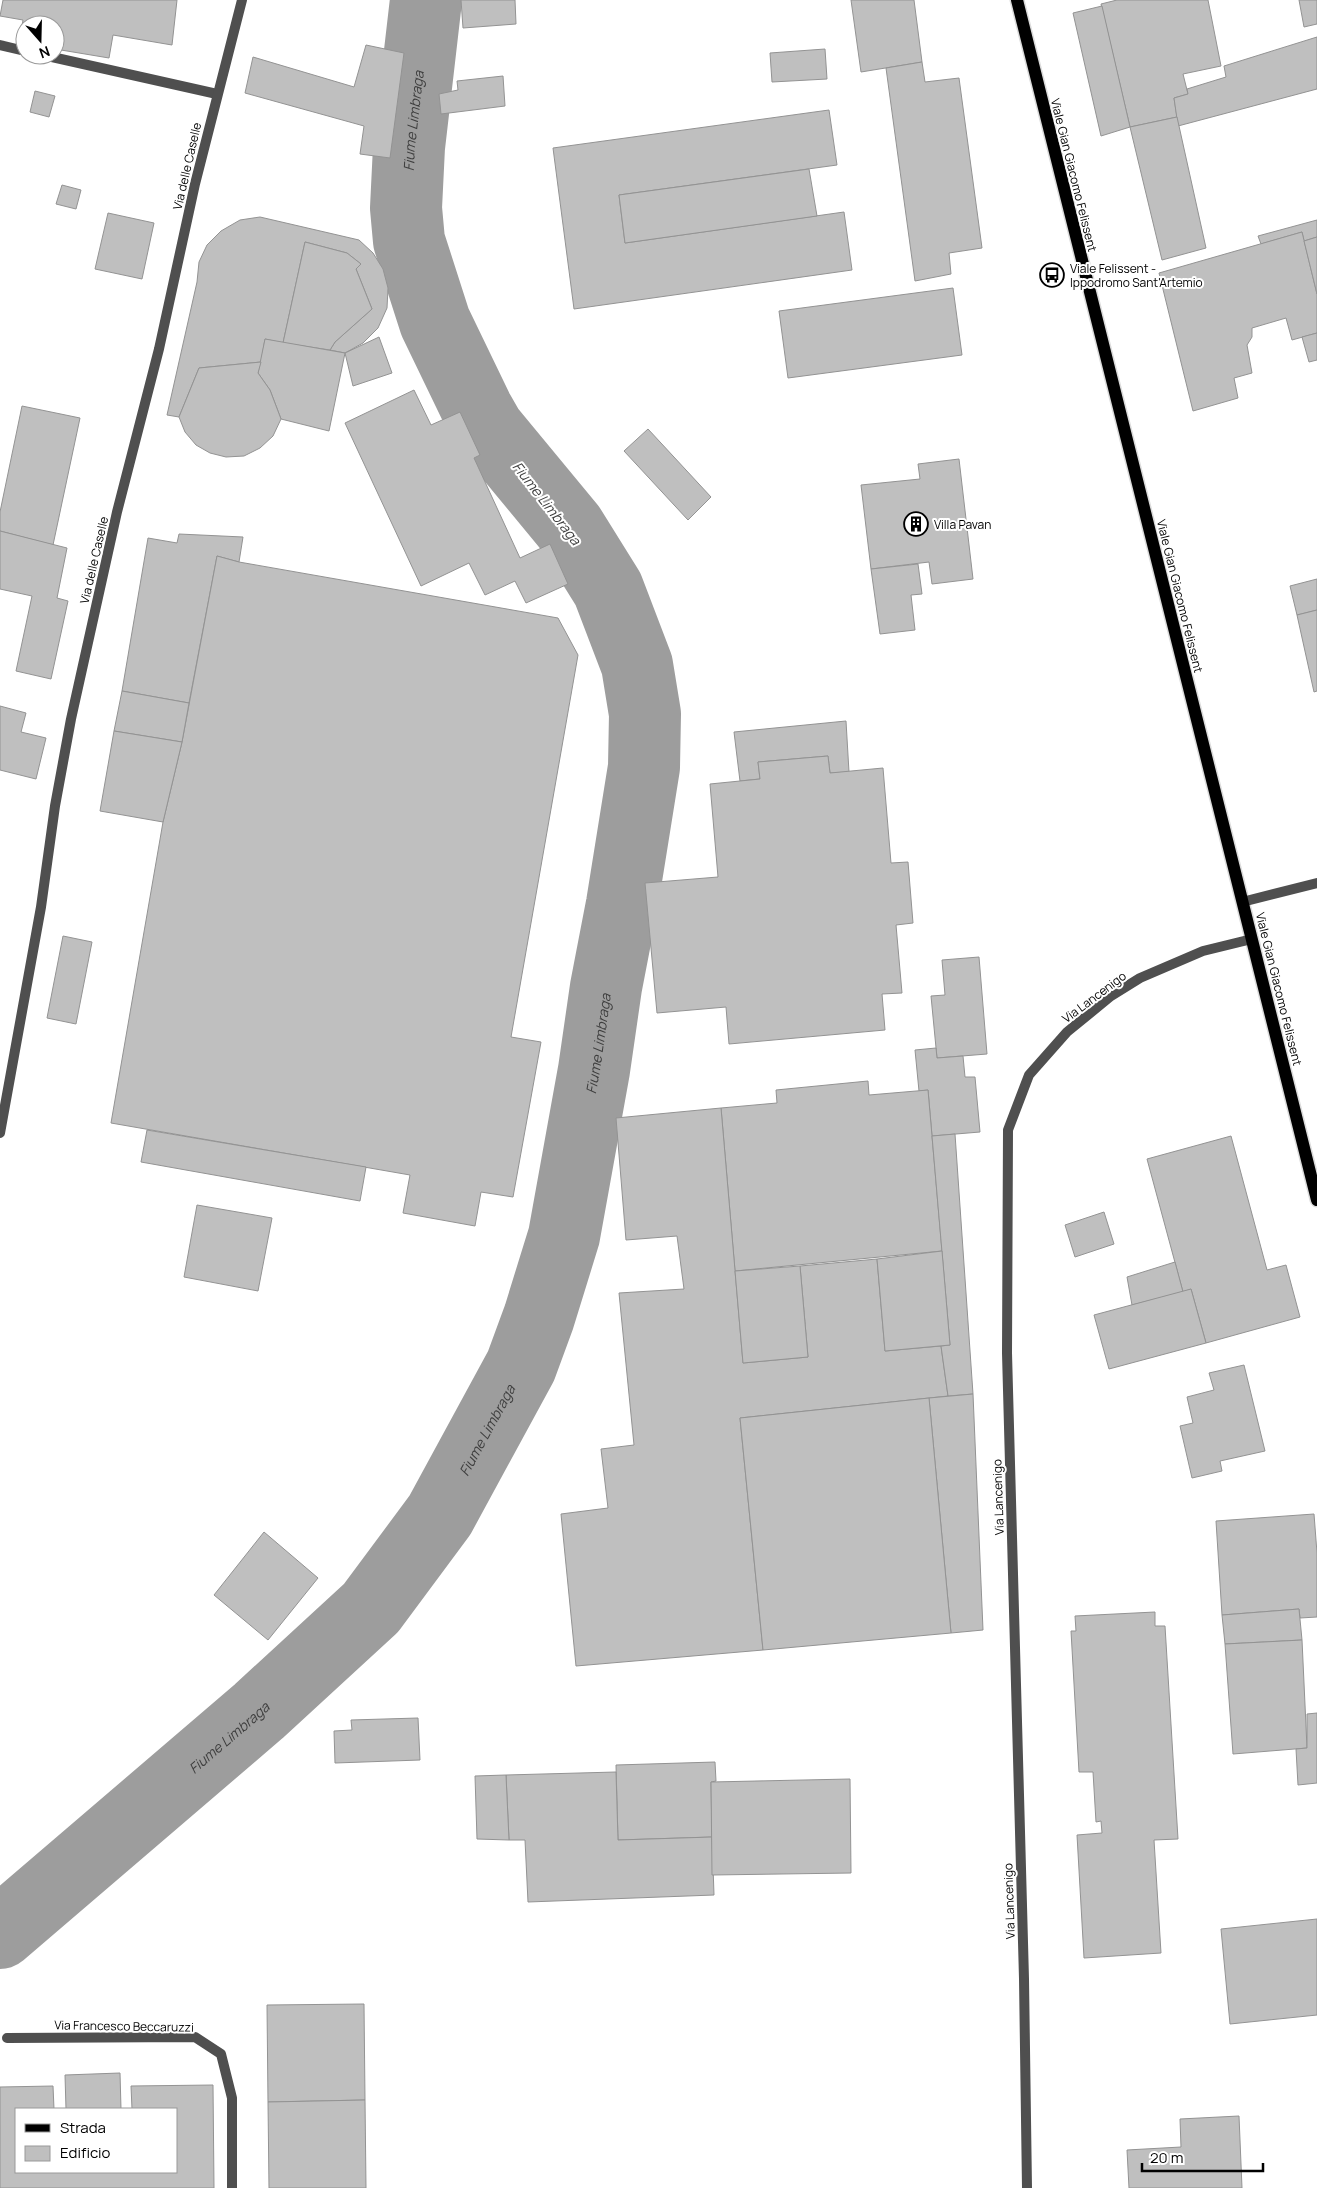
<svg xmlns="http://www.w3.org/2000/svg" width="1317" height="2188" font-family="Manrope,sans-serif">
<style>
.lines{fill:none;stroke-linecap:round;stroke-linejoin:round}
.river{stroke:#9d9d9d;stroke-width:72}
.building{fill:#bfbfbf;stroke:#939393}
.primary-casing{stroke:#dbdbdb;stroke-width:15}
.lane{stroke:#4f4f4f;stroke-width:10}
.street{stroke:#4f4f4f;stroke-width:10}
.primary{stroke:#000;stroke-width:12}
.labels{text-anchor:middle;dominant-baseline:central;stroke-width:4;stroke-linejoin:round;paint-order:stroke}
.street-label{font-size:12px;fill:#000;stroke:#fff}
.poi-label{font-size:12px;fill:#000;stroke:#fff;text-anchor:start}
.water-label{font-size:14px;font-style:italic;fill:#3e3e3e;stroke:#fff}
</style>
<rect width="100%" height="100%" fill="#fff"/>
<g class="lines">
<path class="river" id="s1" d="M0,1933l259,-222 112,-103 69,-93 81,-149 18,-49 25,-81 30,-166 12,-83 16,-83 22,-137 1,-53 -8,-49 -29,-76 -38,-61 -81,-98 -12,-21 -42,-87 -26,-81 -3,-33 3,-61 17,-147"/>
</g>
<g class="building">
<polygon points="3,0 177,0 172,45 113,35 109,58 55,49 55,25 25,25 25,43 19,42 23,20 0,16"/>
<polygon points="461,0 515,0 516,24 463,28"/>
<polygon points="851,0 914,0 922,62 861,72"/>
<polygon points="1117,0 1208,0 1221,66 1183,74 1188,94 1174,98 1177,117 1130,127 1101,4"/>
<polygon points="1299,0 1317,0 1317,24 1304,27"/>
<polygon points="1102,6 1130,127 1101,136 1073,13"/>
<polygon points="1317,37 1317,89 1178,126 1174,98 1188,94 1187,89 1226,77 1224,66"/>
<polygon points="366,45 404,53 390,158 360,154 364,126 245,93 253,57 354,87"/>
<polygon points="825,49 827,79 772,82 770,53"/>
<polygon points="922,62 925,82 959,78 982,248 949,253 951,274 915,281 886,68"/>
<polygon points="503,76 505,106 441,114 439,94 458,90 457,81"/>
<polygon points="35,91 55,96 49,117 30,112"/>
<polygon points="829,110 837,165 619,195 625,243 844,212 852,270 574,309 553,148"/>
<polygon points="1177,117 1206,248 1162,260 1130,127"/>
<polygon points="809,169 817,216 625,243 619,195"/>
<polygon points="62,185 81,190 76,209 56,204"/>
<polygon points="108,213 154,223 142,279 95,269"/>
<polygon points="260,217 359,240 373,253 383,269 388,288 387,308 378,328 363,343 345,353 330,350 335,342 372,309 356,269 361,264 347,253 305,242 283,343 265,339 261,362 199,368 179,417 167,415 197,282 199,262 207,245 221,231 240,220"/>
<polygon points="1317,220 1317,237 1304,241 1302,232 1261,244 1258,236"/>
<polygon points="1302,232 1317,294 1317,333 1292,340 1286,318 1252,328 1252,337 1247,345 1252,373 1234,378 1238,398 1193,411 1159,273"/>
<polygon points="1317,237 1317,294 1304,241"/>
<polygon points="305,242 347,253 361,264 356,269 372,309 335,342 330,350 283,343"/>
<polygon points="953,288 962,355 788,378 779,311"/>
<polygon points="1317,333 1317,360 1309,362 1302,337"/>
<polygon points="379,337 392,373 353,386 345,353"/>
<polygon points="265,339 345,353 329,431 281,419 270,390 258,373"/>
<polygon points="261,362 258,373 270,390 281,419 273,436 260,448 244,456 226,457 210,453 196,445 185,432 179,417 199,368"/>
<polygon points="414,390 431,425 460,412 480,455 474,458 520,558 550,544 568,584 526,603 515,581 485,595 469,563 421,586 345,423"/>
<polygon points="22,406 80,418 53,545 0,531 0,512"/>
<polygon points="648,429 711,497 688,520 624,451"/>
<polygon points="959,459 973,579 932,584 929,562 871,569 861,485 920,479 918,464"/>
<polygon points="0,531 67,548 57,598 68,601 51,679 16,671 32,596 0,589"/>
<polygon points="179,534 243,537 239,562 217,556 189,703 122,691 148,538 177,543"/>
<polygon points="217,556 239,562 558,618 578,655 511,1037 541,1042 513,1197 481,1192 475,1226 403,1213 410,1175 111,1123 163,822 182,742"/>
<polygon points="918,564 922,594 911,595 915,630 880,634 871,569"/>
<polygon points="1317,579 1317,610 1297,615 1290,586"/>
<polygon points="1317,610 1317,691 1314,692 1297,615"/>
<polygon points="122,691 189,703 182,742 114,731"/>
<polygon points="0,706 26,713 21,732 46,738 36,779 0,770"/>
<polygon points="846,721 849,772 830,773 828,756 758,762 760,779 740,781 734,732"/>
<polygon points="114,731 182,742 163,822 100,811"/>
<polygon points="828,756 830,773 883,768 891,863 908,862 913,923 896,925 902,993 882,994 885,1030 729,1044 726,1007 657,1013 645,883 718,877 710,784 760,779 758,762"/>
<polygon points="63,936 92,942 76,1024 47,1018"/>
<polygon points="979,957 987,1054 937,1058 931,996 945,995 942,960"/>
<polygon points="936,1048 937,1058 963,1056 965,1077 975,1077 980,1132 932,1136 928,1090 919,1091 915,1050"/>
<polygon points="868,1081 869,1095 928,1090 942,1251 735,1271 721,1108 777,1103 776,1090"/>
<polygon points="721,1108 743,1363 808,1357 800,1266 877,1259 885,1351 941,1346 948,1396 740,1418 763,1650 576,1666 561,1514 608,1508 601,1449 634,1445 619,1293 684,1289 677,1236 626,1240 616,1118"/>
<polygon points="147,1130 366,1167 360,1201 141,1162"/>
<polygon points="955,1134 973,1394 948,1396 941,1346 950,1345 932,1136"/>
<polygon points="1231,1136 1267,1270 1286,1265 1300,1317 1206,1343 1191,1289 1183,1292 1147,1159"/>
<polygon points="197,1205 272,1218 258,1291 184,1277"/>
<polygon points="1104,1212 1114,1244 1075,1257 1065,1225"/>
<polygon points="942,1251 950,1345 885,1351 877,1259"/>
<polygon points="1175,1262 1183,1292 1132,1305 1127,1277"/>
<polygon points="800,1266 808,1357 743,1363 735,1271"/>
<polygon points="1191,1289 1206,1343 1109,1369 1094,1315"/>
<polygon points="1244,1365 1265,1451 1220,1461 1222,1471 1192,1478 1180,1426 1193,1423 1187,1397 1214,1390 1209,1373"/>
<polygon points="973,1394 983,1630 951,1633 929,1398"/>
<polygon points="929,1398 951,1633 763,1650 740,1418"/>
<polygon points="1314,1514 1317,1553 1317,1617 1300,1618 1299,1609 1222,1615 1216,1521"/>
<polygon points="264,1532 318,1578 268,1640 214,1595"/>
<polygon points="1299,1609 1302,1640 1225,1644 1222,1615"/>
<polygon points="1155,1612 1155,1626 1165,1626 1178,1839 1154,1840 1161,1953 1084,1958 1077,1835 1102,1833 1101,1821 1096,1822 1093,1772 1079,1772 1071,1631 1076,1631 1075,1616"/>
<polygon points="1302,1640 1307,1748 1233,1754 1225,1644"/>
<polygon points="1317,1713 1317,1783 1298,1785 1296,1749 1307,1748 1307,1714"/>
<polygon points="418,1718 420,1760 335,1763 334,1731 352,1730 351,1720"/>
<polygon points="715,1762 716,1781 711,1782 712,1837 618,1840 616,1765"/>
<polygon points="616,1772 618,1840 712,1837 714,1895 528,1902 525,1840 509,1840 506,1775"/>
<polygon points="506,1775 509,1840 477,1839 475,1776"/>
<polygon points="850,1779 851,1873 712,1875 711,1782"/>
<polygon points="1317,1919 1317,2015 1230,2024 1221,1929"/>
<polygon points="364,2004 365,2100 268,2102 267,2005"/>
<polygon points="120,2073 121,2109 66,2109 65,2075"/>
<polygon points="213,2085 214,2188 0,2188 0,2087 53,2086 54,2109 16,2109 16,2172 176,2172 176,2109 132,2109 131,2086"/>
<polygon points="365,2100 366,2188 269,2188 268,2102"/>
<polygon points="1239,2116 1242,2188 1129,2188 1127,2150 1181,2147 1180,2119"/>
</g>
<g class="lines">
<g class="primary-casing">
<polyline id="primary" points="1017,0 1317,1200"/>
</g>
<g class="lane">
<polyline points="0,45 25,51"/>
<polyline points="43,55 217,94"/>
<polyline points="1242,902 1317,883"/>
<polyline points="7,2038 195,2037 221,2054 232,2098 232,2188"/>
</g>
<g class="street">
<polyline points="0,1133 41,907 55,806 71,719 117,512 159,349 195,184 242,0"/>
<polyline points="1027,2188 1024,1979 1007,1353 1008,1130 1029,1075 1067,1032 1111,996 1140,978 1203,951 1252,939"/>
</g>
<use href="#primary" class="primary"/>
</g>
<defs>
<g id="bus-ring" transform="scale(1.25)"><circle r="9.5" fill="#fff" stroke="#000" stroke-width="1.5"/><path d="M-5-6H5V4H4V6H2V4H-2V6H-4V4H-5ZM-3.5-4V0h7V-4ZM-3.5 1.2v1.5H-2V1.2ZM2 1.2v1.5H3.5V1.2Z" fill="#000"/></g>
<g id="building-ring" transform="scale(1.25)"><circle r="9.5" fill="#fff" stroke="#000" stroke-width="1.5"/><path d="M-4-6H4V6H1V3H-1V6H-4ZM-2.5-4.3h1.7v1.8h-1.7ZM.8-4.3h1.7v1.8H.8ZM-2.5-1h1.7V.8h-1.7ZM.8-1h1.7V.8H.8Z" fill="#000"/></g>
</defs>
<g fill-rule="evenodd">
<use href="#bus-ring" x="1052" y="275"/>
<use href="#building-ring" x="916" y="524"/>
</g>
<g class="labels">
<g class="street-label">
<text transform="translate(187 166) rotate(-77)">Via delle Caselle</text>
<text transform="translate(1074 175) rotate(76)">Viale Gian Giacomo Felissent</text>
<text transform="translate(94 560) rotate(-77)">Via delle Caselle</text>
<text transform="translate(1180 596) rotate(76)">Viale Gian Giacomo Felissent</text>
<text transform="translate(1279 989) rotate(76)">Viale Gian Giacomo Felissent</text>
<text transform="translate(1094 997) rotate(-37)">Via Lancenigo</text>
<text transform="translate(998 1497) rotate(-92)">Via Lancenigo</text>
<text transform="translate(1009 1901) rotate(-92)">Via Lancenigo</text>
<text transform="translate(124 2026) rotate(1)">Via Francesco Beccaruzzi</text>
</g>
<g class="poi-label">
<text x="1070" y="268">Viale Felissent -<tspan x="1070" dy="14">Ippodromo Sant'Artemio</tspan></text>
<text x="934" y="524">Villa Pavan</text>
</g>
<g class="water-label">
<text stroke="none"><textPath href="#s1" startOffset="2101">Fiume Limbraga</textPath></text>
<text transform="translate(547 503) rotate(52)">Fiume Limbraga</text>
<text stroke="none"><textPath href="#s1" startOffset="1111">Fiume Limbraga</textPath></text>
<text stroke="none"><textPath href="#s1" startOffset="706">Fiume Limbraga</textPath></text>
<text stroke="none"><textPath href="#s1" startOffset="301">Fiume Limbraga</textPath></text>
</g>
</g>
<rect x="15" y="2108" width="162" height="65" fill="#ffffff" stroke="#999999"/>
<rect x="25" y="2124" width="25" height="8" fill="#000000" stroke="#999999"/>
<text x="60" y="2133" font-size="15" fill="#000000">Strada</text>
<rect x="25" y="2146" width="25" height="15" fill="#bfbfbf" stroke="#999999"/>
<text x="60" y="2158" font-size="15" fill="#000000">Edificio</text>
<g transform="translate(40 40) rotate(160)"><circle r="24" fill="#ffffff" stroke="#999999"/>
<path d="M0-4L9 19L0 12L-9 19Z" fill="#000000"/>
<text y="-8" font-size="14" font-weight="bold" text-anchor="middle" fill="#000000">N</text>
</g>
<path d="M1142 2163v8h121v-8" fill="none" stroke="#000000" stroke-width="2.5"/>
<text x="1150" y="2163" font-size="15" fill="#000000" stroke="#ffffff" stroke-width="4" paint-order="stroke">20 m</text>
</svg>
